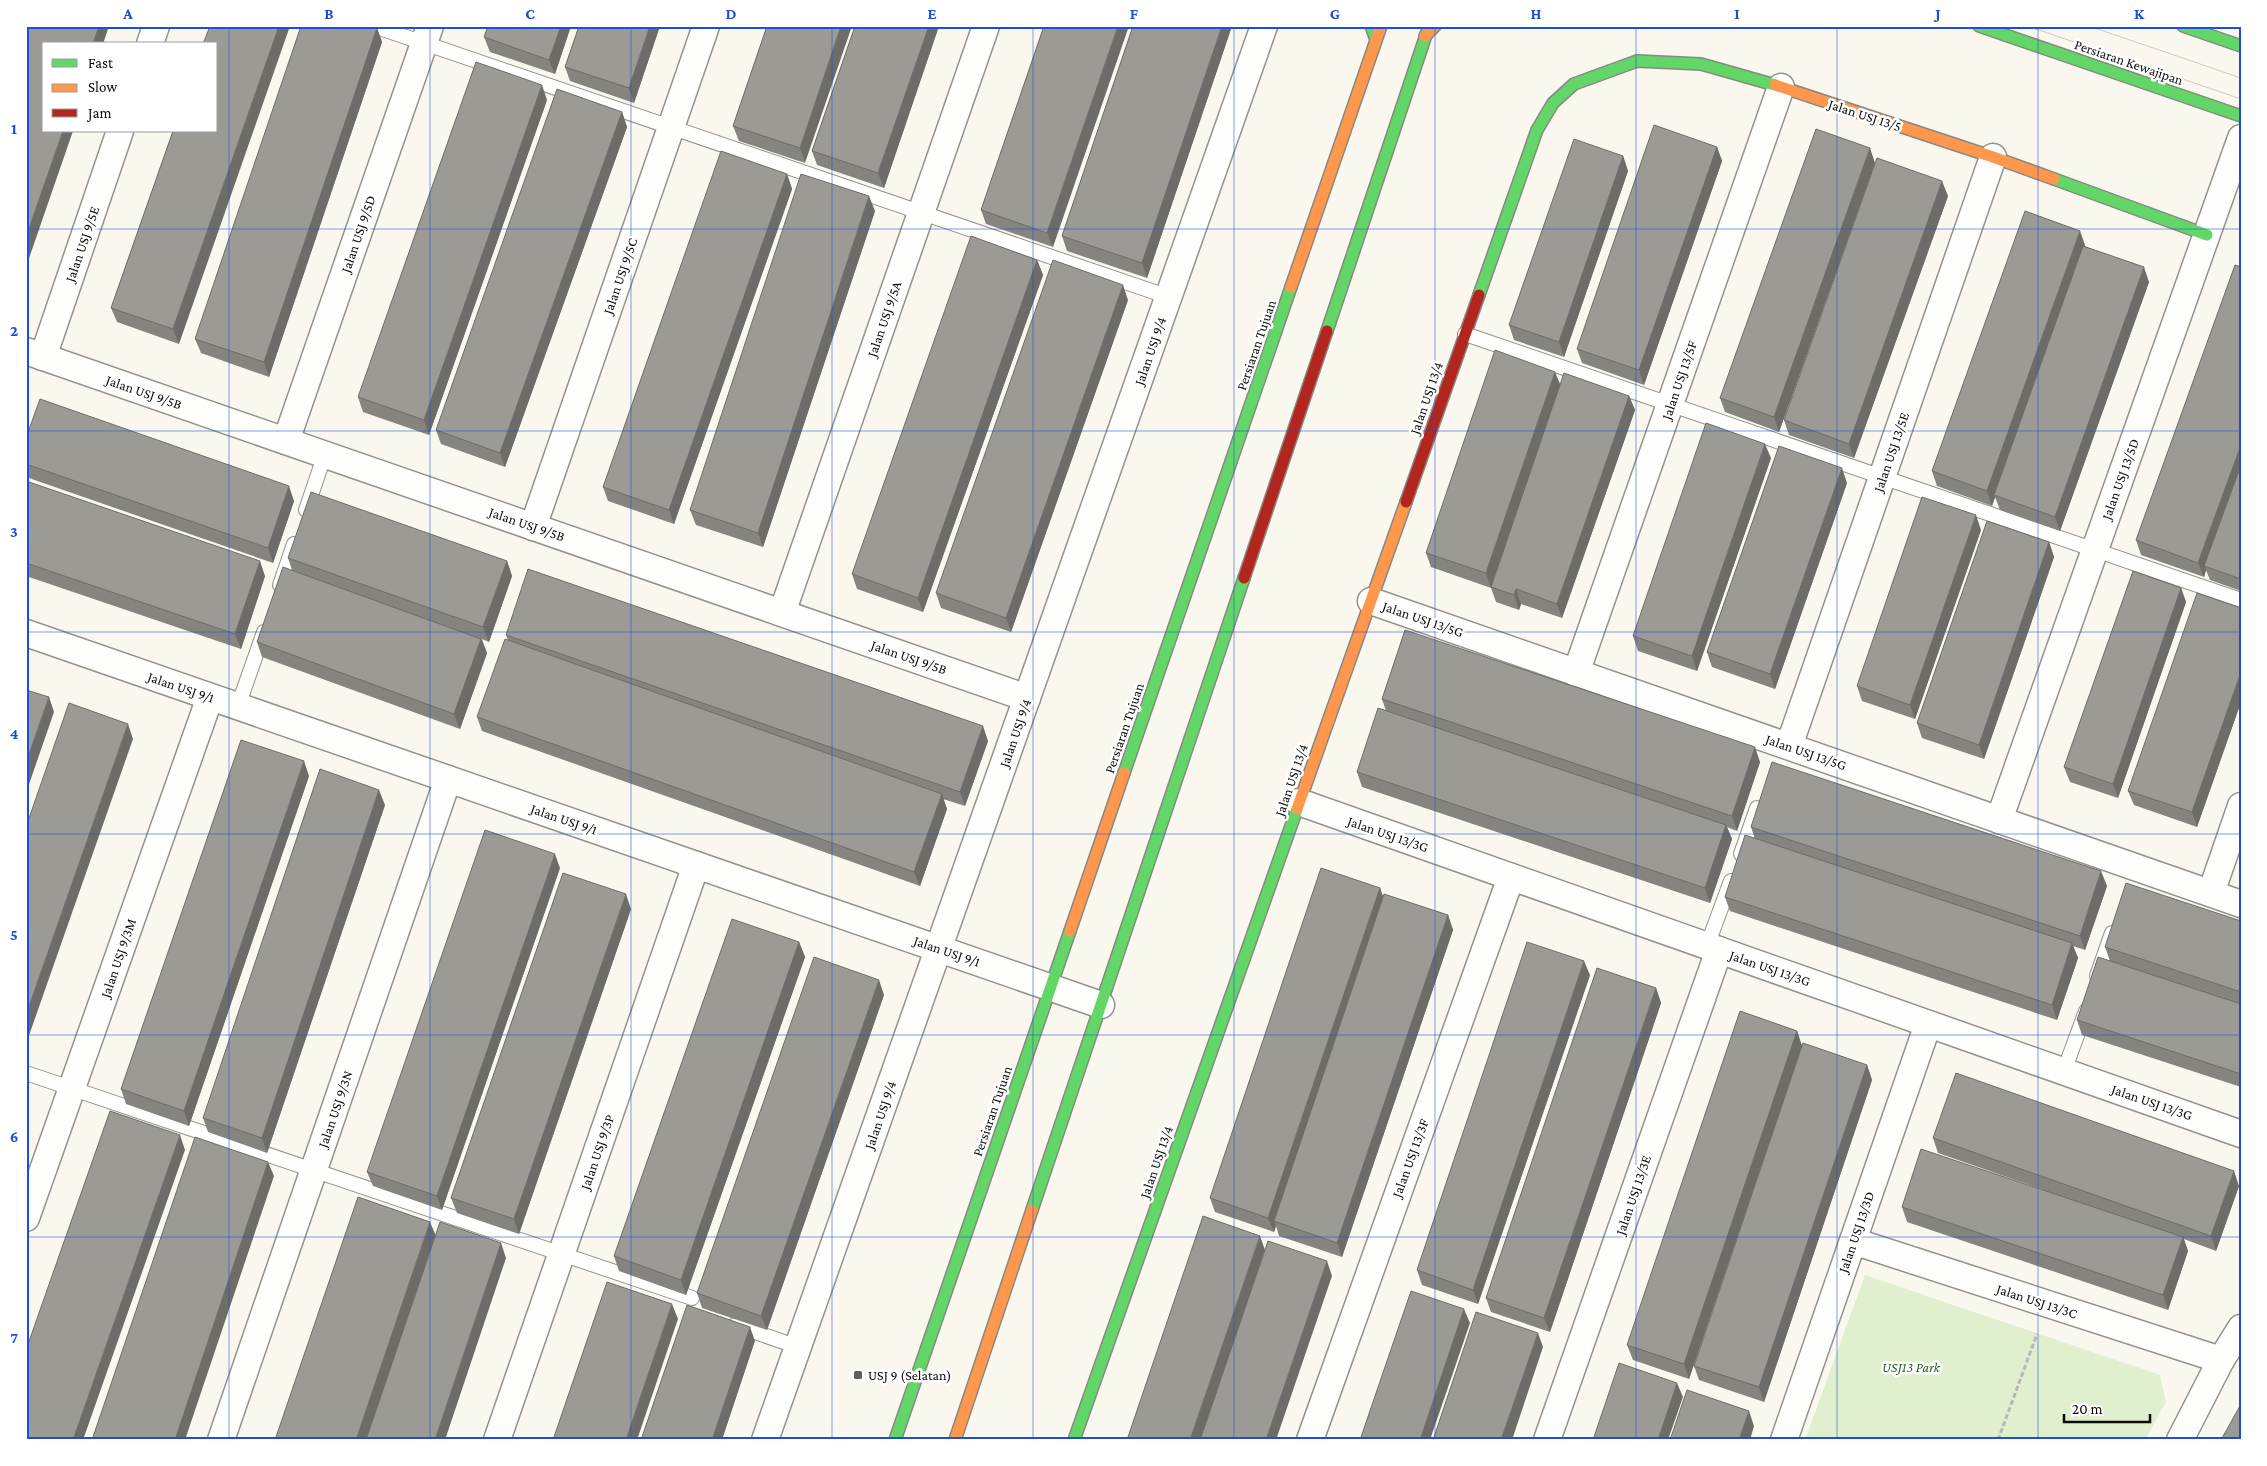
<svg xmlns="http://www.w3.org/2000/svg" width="2267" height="1466" font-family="'Crimson Pro',serif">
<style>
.green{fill:#e0efce}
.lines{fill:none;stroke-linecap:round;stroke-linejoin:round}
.lane-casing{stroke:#93928d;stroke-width:16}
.street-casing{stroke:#93928d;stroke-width:29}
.fast-casing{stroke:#898884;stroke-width:14}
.slow-casing{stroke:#898884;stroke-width:14}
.jam-casing{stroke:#898884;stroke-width:14}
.path{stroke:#b7b7b5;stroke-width:3;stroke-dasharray:5 2.5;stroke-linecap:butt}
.lane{stroke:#fefefc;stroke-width:14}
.street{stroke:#fefefc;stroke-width:26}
.fast{stroke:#63d668;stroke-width:11}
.slow{stroke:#ff974d;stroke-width:11}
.jam{stroke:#b3261e;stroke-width:11}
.tram{stroke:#d6c5c3;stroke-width:1}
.wall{fill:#86847f}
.shaded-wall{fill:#6d6c68}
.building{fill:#9c9a94;stroke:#6d6c68}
.grid{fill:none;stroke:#1d4ed8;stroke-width:1;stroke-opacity:0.55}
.poi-dot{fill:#5f5e5a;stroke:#fff;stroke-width:2}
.labels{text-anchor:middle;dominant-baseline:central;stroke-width:5;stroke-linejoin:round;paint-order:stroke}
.street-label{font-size:14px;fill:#0b0b0b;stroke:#fff}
.park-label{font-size:14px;font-style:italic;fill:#25611d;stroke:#fff}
.poi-label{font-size:14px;fill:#0b0b0b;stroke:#fff;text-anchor:start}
.neatline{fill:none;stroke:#1d4ed8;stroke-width:2}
.grid-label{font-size:16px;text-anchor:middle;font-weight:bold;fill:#1d4ed8}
</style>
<rect width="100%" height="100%" fill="#faf8ee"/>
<polygon class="green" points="1865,1275 2160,1375 2166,1402 2145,1440 1805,1440"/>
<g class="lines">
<g class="lane-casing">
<g id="lane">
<polyline points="374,26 1169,297"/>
<polyline points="1465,334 2241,600"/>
<polyline points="306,510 325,454"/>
<polyline points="280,585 294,544"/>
<polyline points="238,706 264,632"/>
<polyline points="1741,854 1757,808"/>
<polyline points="1707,946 1731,881"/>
<polyline points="2097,976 2112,933"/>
<polyline points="2064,1071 2086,1011"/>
<polyline points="26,1073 692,1298"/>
<polyline points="735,1325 798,1347"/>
</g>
</g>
<g class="street-casing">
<g id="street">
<polyline points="150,44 156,26"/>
<polyline points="26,351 1027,698"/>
<polyline points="43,357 120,131"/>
<polyline points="286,441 430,26"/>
<polyline points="533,527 706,26"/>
<polyline points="1371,601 2241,904"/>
<polyline points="782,613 986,26"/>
<polyline points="26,633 1101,1005"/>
<polyline points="1576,673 1781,87"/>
<polyline points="1789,746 1993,157"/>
<polyline points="1299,802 2241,1134"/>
<polyline points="1999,820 2241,138"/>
<polyline points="2211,893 2241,806"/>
<polyline points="26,1218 210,697"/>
<polyline points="1853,1241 2221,1360"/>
<polyline points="221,1440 448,779"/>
<polyline points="497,1440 696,865"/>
<polyline points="765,1440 1264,26"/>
<polyline points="1310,1440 1511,877"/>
<polyline points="1547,1440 1719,950"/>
<polyline points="1784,1440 1928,1024"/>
<polyline points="2180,1440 2221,1360 2241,1328"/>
</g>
</g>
<g class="fast-casing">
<g id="fast">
<polyline points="1371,26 1376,40"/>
<polyline points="1979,26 2241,116"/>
<polyline points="2183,26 2241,46"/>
<polyline points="2054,179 2207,235"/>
<polyline points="1479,295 1537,130 1553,103 1574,84 1637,61 1701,64 1775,85"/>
<polyline points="1327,331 1429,26"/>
<polyline points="1124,773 1291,287"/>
<polyline points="1032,1210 1244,578"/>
<polyline points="895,1440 1070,931"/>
<polyline points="1074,1440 1297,809"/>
</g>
</g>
<g class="slow-casing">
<g id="slow">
<polyline points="1425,36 1435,26"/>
<polyline points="1775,85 1993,157 2054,179"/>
<polyline points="1291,287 1381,26"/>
<polyline points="1297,809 1406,502"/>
<polyline points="1070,931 1124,773"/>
<polyline points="955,1440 1032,1210"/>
</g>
</g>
<g class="jam-casing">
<g id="jam">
<polyline points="1406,502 1479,295"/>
<polyline points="1244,578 1327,331"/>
</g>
</g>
<polyline class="path" points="1998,1440 2037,1334"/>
<use href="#lane" class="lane"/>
<use href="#street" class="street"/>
<use href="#fast" class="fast"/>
<use href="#slow" class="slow"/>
<use href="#jam" class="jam"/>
<g class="tram">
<polyline points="2027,26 2241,99"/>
<polyline points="2089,26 2241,78"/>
</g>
</g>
<g class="wall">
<polygon points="571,26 555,74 490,52 484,37"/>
<polygon points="579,26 660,26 634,103 570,81 565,67"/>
<polygon points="767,26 805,163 739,141 733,126"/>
<polygon points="855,26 939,26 884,188 817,165 812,151"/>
<polygon points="1044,26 1053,247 986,224 981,210"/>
<polygon points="1133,26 1232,26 1147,278 1067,251 1062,236"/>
<polygon points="377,28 382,42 269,377 201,353 195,339"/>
<polygon points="547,100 429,435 363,412 358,397"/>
<polygon points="622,112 627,127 505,467 441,444 436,430"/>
<polygon points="173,131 179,344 117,322 111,308"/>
<polygon points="1717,147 1722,161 1644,385 1582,363 1577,349"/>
<polygon points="1623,156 1628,171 1564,357 1514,340 1509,325"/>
<polygon points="1875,163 1779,432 1725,412 1720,398"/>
<polygon points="787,174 792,189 674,524 608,501 603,487"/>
<polygon points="1948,196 1854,458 1789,435 1784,420"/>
<polygon points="875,211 763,547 696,525 690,510"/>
<polygon points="2085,245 2085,246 2149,282 2060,531 2000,510 1995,497 1992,506 1937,486 1932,471"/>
<polygon points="1037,260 1043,275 923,612 857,589 852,574"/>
<polygon points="2241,267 2241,591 2210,580 2206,570 2204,577 2141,555 2136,540"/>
<polygon points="1128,300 1011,632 941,608 936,593"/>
<polygon points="1560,385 1629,396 1635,410 1562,618 1521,604 1519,610 1496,602 1491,588 1431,567 1426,553"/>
<polygon points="26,438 294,501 273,563 26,477"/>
<polygon points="1771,458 1697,671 1638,651 1633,636"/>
<polygon points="26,481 265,576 241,649 26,576"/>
<polygon points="1847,483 1775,689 1712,667 1707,652"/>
<polygon points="1981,530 1915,719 1862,701 1857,686"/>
<polygon points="2049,542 2054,557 1984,759 1922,738 1917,723"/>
<polygon points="288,558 507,561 512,576 489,642 482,639 487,653 460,729 262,657 257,642 292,570"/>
<polygon points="2181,588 2186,602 2118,798 2070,782 2064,767"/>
<polygon points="2241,608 2241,702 2197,827 2134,805 2128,791"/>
<polygon points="506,635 988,741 965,806 943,799 947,809 920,886 482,731 477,717 508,640"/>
<polygon points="1382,699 1760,762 1737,831 1727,827 1732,839 1710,903 1362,787 1357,772 1386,711"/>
<polygon points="309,776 189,1126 126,1104 121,1089"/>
<polygon points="385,805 267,1153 208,1132 203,1118"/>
<polygon points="1751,827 2107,886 2085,950 2073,946 2078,958 2057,1020 1730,911 1725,897 1755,839"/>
<polygon points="560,868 442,1210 373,1186 367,1172"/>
<polygon points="1380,888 1383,897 1448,915 1453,930 1342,1257 1279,1236 1276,1226 1274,1232 1215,1212 1210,1198"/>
<polygon points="631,909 519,1234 457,1213 451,1198"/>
<polygon points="2241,921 2241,1087 2082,1035 2077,1020 2110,961 2105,947"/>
<polygon points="799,942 805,957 686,1295 619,1271 614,1256"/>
<polygon points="1590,975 1478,1304 1422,1285 1417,1270"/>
<polygon points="1656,988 1661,1003 1550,1332 1491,1312 1486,1298"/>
<polygon points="884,995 767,1330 702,1308 697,1293"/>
<polygon points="1797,1031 1802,1046 1689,1379 1633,1360 1627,1345"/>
<polygon points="1867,1065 1872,1080 1764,1402 1699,1380 1694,1366"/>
<polygon points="1933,1138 2239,1186 2216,1251 2184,1239 2188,1251 2168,1310 1907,1222 1902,1207 2044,1190 1938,1153"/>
</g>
<g class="shaded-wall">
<polygon points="99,26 109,26 103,44 93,44"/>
<polygon points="279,26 290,26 179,344 173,329"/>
<polygon points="561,26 571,26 555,74 549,60"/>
<polygon points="650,26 660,26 634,103 629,88"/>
<polygon points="841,26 852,26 805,163 800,148"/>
<polygon points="929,26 939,26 884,188 878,173"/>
<polygon points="1118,26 1129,26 1053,247 1047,233"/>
<polygon points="1222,26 1232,26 1147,278 1142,263"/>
<polygon points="377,28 382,42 269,377 264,362"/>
<polygon points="542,85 547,100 429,435 424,420"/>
<polygon points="622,112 627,127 505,467 500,453"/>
<polygon points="63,131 73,131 26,267 26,237"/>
<polygon points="1717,147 1722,161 1644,385 1639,370"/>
<polygon points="1870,148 1875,163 1779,432 1774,417"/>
<polygon points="1623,156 1628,171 1564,357 1559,342"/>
<polygon points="787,174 792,189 674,524 669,510"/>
<polygon points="1942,181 1948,196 1854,458 1849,444"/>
<polygon points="869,196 875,211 763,547 758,533"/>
<polygon points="2080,231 2085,245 1996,495 1994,495 1995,497 1992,506 1987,491"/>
<polygon points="1037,260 1043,275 923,612 918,598"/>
<polygon points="2144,267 2149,282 2060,531 2055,517"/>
<polygon points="1123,285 1128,300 1011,632 1006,618"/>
<polygon points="1555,372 1561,386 1491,588 1486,573"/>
<polygon points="1629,396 1635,410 1562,618 1557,604"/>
<polygon points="1765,444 1771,458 1697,671 1692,656"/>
<polygon points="2241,445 2241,474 2204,566 2206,570 2204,577 2198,563"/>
<polygon points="1842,468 1847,483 1775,689 1770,674"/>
<polygon points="289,486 294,501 273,563 268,548"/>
<polygon points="1976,515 1981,530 1915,719 1910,705"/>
<polygon points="2049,542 2054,557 1984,759 1979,745"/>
<polygon points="260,561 265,576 241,649 235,634"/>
<polygon points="507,561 512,576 489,642 483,627"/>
<polygon points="2181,588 2186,602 2118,798 2113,784"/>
<polygon points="1516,589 1521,604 1519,610 1514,595"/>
<polygon points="481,639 487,653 460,729 454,714"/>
<polygon points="2241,672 2241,702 2197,827 2192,812"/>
<polygon points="49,697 54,712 26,793 26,763"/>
<polygon points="128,724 133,739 26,1044 26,1015"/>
<polygon points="983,726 988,741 965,806 960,792"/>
<polygon points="1755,747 1760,762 1737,831 1732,816"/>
<polygon points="304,761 309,776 189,1126 184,1111"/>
<polygon points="379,790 385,805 267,1153 262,1138"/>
<polygon points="942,794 947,809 920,886 914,872"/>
<polygon points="1726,825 1732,839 1710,903 1705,888"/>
<polygon points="555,854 560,868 442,1210 437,1196"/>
<polygon points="2101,871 2107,886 2085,950 2080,936"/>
<polygon points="1380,888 1385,902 1274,1221 1276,1226 1274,1232 1268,1218"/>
<polygon points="626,894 631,909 519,1234 514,1219"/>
<polygon points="1448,915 1453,930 1342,1257 1337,1243"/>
<polygon points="799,942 805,957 686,1295 681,1280"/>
<polygon points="2072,943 2078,958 2057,1020 2052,1005"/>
<polygon points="1584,961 1590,975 1478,1304 1473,1290"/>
<polygon points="879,980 884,995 767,1330 761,1316"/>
<polygon points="1656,988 1661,1003 1550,1332 1544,1318"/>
<polygon points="1797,1031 1802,1046 1689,1379 1684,1364"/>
<polygon points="1867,1065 1872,1080 1764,1402 1759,1387"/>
<polygon points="180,1135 185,1150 83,1440 73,1440"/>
<polygon points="268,1162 274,1176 185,1440 175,1440"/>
<polygon points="2234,1171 2239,1186 2216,1251 2211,1236"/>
<polygon points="430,1222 436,1236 366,1440 356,1440"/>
<polygon points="1260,1236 1265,1250 1201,1440 1190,1440"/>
<polygon points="2183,1237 2188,1251 2168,1310 2163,1295"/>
<polygon points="501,1243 506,1258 445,1440 435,1440"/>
<polygon points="1327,1261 1332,1276 1276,1440 1266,1440"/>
<polygon points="672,1304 678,1319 637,1440 626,1440"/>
<polygon points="1464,1309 1470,1323 1430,1440 1420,1440"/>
<polygon points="750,1327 755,1341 722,1440 712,1440"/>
<polygon points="1538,1333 1543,1347 1512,1440 1501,1440"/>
<polygon points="1677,1383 1683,1397 1668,1440 1658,1440"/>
<polygon points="1749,1411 1754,1426 1750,1440 1739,1440"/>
</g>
<g class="building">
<polygon points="26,26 99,26 93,44 44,44 44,131 63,131 26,237"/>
<polygon points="210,26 279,26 173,329 111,308 173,131 216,131 216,44 203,44"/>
<polygon points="301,26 373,26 377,28 264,362 195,339"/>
<polygon points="488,26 561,26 549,60 484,37"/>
<polygon points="579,26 650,26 629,88 565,67"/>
<polygon points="767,26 841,26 800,148 733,126"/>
<polygon points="855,26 929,26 878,173 812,151"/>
<polygon points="1044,26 1118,26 1047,233 981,210"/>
<polygon points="1133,26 1222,26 1142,263 1062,236"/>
<polygon points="476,62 542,85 424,420 358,397"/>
<polygon points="557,89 622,112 500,453 436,430"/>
<polygon points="1654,125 1717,147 1639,370 1577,349"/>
<polygon points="1816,129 1870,148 1774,417 1720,398"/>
<polygon points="1574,139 1623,156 1559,342 1509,325"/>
<polygon points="721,151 787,174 669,510 603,487"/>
<polygon points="1877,158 1942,181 1849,444 1784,420"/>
<polygon points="801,174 869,196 758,533 690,510"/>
<polygon points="2025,211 2080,231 1987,491 1932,471"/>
<polygon points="971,236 1037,260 918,598 852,574"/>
<polygon points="2083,246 2144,267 2055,517 1994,495"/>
<polygon points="1053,260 1123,285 1006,618 936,593"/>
<polygon points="2235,265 2241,267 2241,445 2198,563 2136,540"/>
<polygon points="1495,350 1555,372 1486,573 1426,553"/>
<polygon points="1564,373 1629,396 1557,604 1516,589 1514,595 1491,587"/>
<polygon points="40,399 289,486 268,548 26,464 26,438"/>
<polygon points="1706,423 1765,444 1692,656 1633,636"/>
<polygon points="1779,446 1842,468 1770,674 1707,652"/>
<polygon points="2241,465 2241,579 2204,566"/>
<polygon points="26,481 260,561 235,634 26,563"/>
<polygon points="311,492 507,561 483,627 288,558"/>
<polygon points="1922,497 1976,515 1910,705 1857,686"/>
<polygon points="1987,521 2049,542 1979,745 1917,723"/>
<polygon points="283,567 481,639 454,714 257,642"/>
<polygon points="528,569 983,726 960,792 506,635"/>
<polygon points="2133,571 2181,588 2113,784 2064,767"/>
<polygon points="2197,593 2241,608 2241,672 2192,812 2128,791"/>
<polygon points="1405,630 1755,747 1732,816 1382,699"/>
<polygon points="505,639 942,794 914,872 477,717"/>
<polygon points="26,690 49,697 26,763"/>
<polygon points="69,703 128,724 26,1015 26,827"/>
<polygon points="1378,708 1726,825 1705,888 1357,772"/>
<polygon points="241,740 304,761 184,1111 121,1089"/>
<polygon points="1772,762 2101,871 2080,936 1751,827"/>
<polygon points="320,769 379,790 262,1138 203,1118"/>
<polygon points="485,830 555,854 437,1196 367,1172"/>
<polygon points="1745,835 2072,943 2052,1005 1725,897"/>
<polygon points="1321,868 1380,888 1268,1218 1210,1198"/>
<polygon points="563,873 626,894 514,1219 451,1198"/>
<polygon points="2126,883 2241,921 2241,992 2105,947"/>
<polygon points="1384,894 1448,915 1337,1243 1274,1221"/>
<polygon points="732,919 799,942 681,1280 614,1256"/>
<polygon points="1527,942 1584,961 1473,1290 1417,1270"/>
<polygon points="814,957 879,980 761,1316 697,1293"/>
<polygon points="2098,957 2241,1004 2241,1074 2077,1020"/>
<polygon points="1597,968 1656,988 1544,1318 1486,1298"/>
<polygon points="1740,1011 1797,1031 1684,1364 1627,1345"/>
<polygon points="1803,1043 1867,1065 1759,1387 1694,1366"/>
<polygon points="1956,1073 2234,1171 2211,1236 1933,1138"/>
<polygon points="110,1111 180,1135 73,1440 26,1440 26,1350"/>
<polygon points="195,1137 268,1162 175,1440 92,1440"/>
<polygon points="1921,1149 2183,1237 2163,1295 1902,1207"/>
<polygon points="358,1197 430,1222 356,1440 275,1440"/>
<polygon points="1203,1216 1260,1236 1190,1440 1127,1440"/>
<polygon points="440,1222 501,1243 435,1440 366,1440"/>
<polygon points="1268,1241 1327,1261 1266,1440 1200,1440"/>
<polygon points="607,1282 672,1304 626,1440 553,1440"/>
<polygon points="1411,1291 1464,1309 1420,1440 1360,1440"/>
<polygon points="687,1305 750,1327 712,1440 641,1440"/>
<polygon points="1476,1312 1538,1333 1501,1440 1433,1440"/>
<polygon points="1619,1363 1677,1383 1658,1440 1593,1440"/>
<polygon points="1687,1390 1749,1411 1739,1440 1670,1440"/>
<polygon points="2241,1404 2241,1440 2221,1440"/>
</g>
<path class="grid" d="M229,26v1414M430,26v1414M631,26v1414M832,26v1414M1033,26v1414M1234,26v1414M1435,26v1414M1636,26v1414M1837,26v1414M2038,26v1414M26,229h2215M26,431h2215M26,632h2215M26,834h2215M26,1035h2215M26,1237h2215"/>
<rect class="poi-dot" x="853" y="1370" width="10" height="10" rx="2.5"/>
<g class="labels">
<g class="street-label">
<text transform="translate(2129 62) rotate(19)">Persiaran Kewajipan</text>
<text transform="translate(1865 115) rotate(18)">Jalan USJ 13/5</text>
<text transform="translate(358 234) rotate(-71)">Jalan USJ 9/5D</text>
<text transform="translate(82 244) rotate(-71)">Jalan USJ 9/5E</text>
<text transform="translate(620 276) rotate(-71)">Jalan USJ 9/5C</text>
<text transform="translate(884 319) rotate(-71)">Jalan USJ 9/5A</text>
<text transform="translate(1256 345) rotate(-71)">Persiaran Tujuan</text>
<text transform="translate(1150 351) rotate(-71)">Jalan USJ 9/4</text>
<text transform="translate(1679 380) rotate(-71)">Jalan USJ 13/5F</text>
<text transform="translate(144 392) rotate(19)">Jalan USJ 9/5B</text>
<text transform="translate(1426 398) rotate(-71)">Jalan USJ 13/4</text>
<text transform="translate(1891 452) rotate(-71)">Jalan USJ 13/5E</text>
<text transform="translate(2120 479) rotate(-70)">Jalan USJ 13/5D</text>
<text transform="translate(527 524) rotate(19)">Jalan USJ 9/5B</text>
<text transform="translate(1423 619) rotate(19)">Jalan USJ 13/5G</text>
<text transform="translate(909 657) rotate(19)">Jalan USJ 9/5B</text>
<text transform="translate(181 687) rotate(19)">Jalan USJ 9/1</text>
<text transform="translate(1124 728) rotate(-71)">Persiaran Tujuan</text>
<text transform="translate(1015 733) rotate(-71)">Jalan USJ 9/4</text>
<text transform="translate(1806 752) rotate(19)">Jalan USJ 13/5G</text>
<text transform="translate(1291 780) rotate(-71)">Jalan USJ 13/4</text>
<text transform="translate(564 819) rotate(19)">Jalan USJ 9/1</text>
<text transform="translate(1388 834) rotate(19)">Jalan USJ 13/3G</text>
<text transform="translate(947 951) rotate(19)">Jalan USJ 9/1</text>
<text transform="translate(118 958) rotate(-71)">Jalan USJ 9/3M</text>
<text transform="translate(1770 968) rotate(19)">Jalan USJ 13/3G</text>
<text transform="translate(2152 1102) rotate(19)">Jalan USJ 13/3G</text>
<text transform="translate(335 1109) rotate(-71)">Jalan USJ 9/3N</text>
<text transform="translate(992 1111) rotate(-71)">Persiaran Tujuan</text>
<text transform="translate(880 1115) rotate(-71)">Jalan USJ 9/4</text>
<text transform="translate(597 1152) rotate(-71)">Jalan USJ 9/3P</text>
<text transform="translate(1410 1158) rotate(-70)">Jalan USJ 13/3F</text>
<text transform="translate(1156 1162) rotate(-71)">Jalan USJ 13/4</text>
<text transform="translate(1633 1195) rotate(-71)">Jalan USJ 13/3E</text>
<text transform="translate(1856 1232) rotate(-71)">Jalan USJ 13/3D</text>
<text transform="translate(2037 1301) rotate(18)">Jalan USJ 13/3C</text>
</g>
<g class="park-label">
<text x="1911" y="1367">USJ13 Park</text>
</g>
<g class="poi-label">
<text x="868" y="1375">USJ 9 (Selatan)</text>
</g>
</g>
<rect width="2267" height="1466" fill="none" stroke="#ffffff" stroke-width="55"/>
<rect x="42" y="42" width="175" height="90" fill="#ffffff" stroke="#9d9d9d"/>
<rect x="52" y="59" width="25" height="8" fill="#63d668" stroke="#9d9d9d"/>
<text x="88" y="68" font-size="15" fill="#0b0b0b">Fast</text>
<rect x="52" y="84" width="25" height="8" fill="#ff974d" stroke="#9d9d9d"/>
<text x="88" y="92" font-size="15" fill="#0b0b0b">Slow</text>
<rect x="52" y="109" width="25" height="8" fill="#b3261e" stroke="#9d9d9d"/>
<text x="88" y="118" font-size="15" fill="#0b0b0b">Jam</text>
<path d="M2064 1414v8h86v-8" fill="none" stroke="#0b0b0b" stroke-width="2.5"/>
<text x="2072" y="1414" font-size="15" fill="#0b0b0b" stroke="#ffffff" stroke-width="4" paint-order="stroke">20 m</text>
<rect x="28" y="28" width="2212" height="1410" class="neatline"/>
<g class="grid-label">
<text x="128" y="19">A</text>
<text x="329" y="19">B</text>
<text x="530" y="19">C</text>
<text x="731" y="19">D</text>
<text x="932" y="19">E</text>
<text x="1134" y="19">F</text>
<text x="1335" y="19">G</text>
<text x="1536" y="19">H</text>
<text x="1737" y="19">I</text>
<text x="1938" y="19">J</text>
<text x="2139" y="19">K</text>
<text x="14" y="134">1</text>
<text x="14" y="336">2</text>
<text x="14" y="537">3</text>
<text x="14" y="739">4</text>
<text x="14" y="940">5</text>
<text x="14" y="1142">6</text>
<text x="14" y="1343">7</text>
</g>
</svg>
